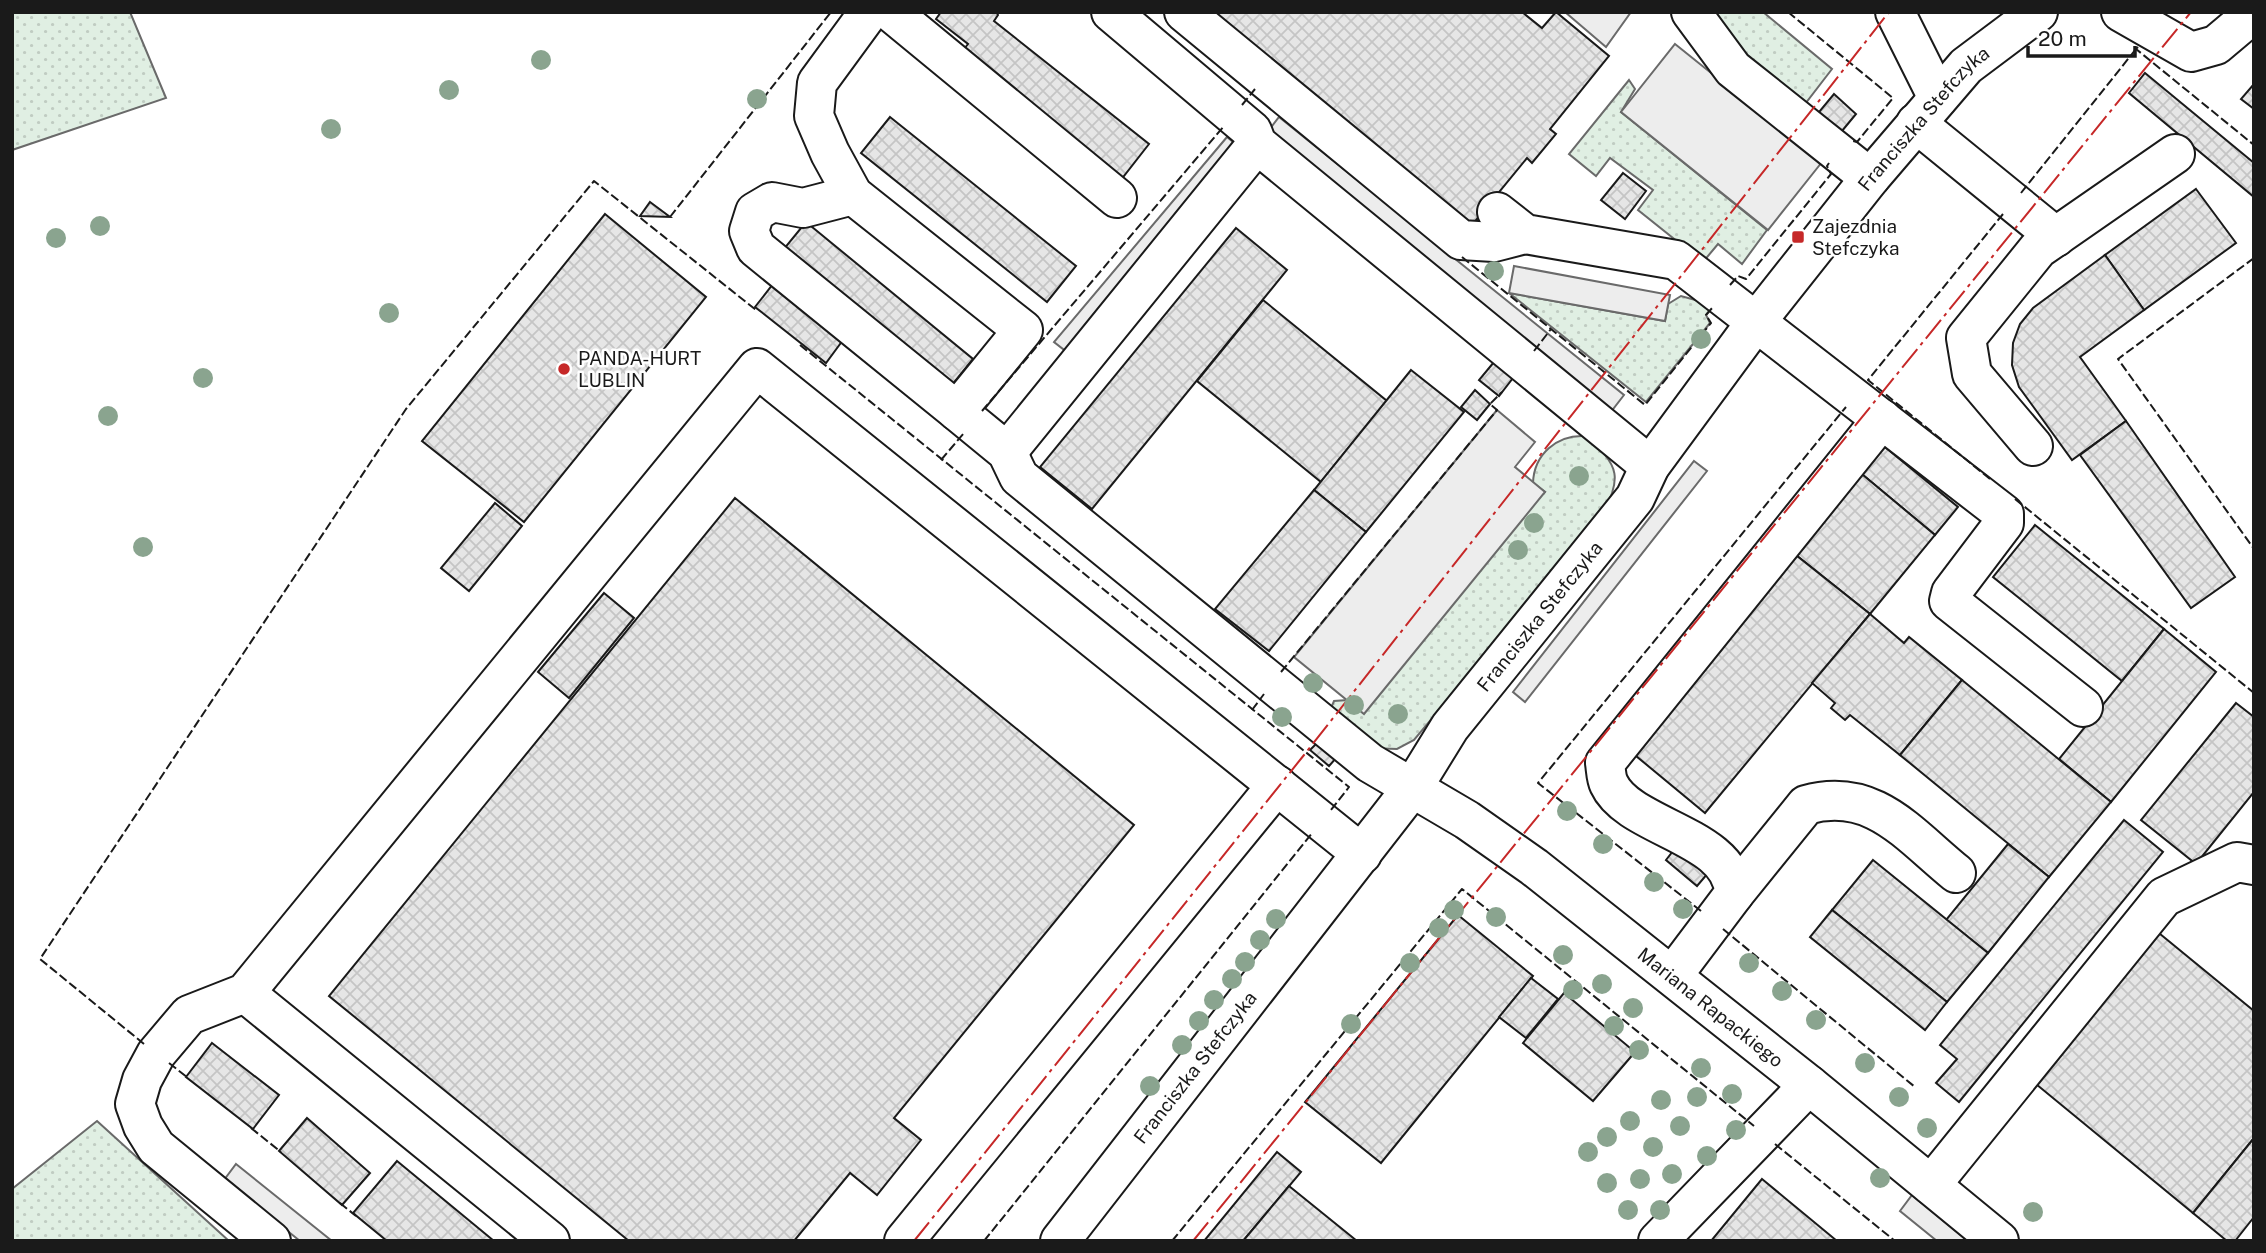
<svg xmlns="http://www.w3.org/2000/svg" width="2266" height="1253" font-family="'Public Sans',sans-serif">
<style>
.grass{fill:url(#grass-dots);stroke:#6a6a6a;stroke-width:2}
.parking{fill:#ededed;stroke:#6a6a6a;stroke-width:2}
.building{fill:url(#building-cross-hatch);stroke:#1a1a1a;stroke-width:2}
.lines{fill:none;stroke-linecap:round;stroke-linejoin:round}
.minor-casing{stroke:#1a1a1a;stroke-width:42}
.minor{stroke:#fff;stroke-width:38}
.fence{stroke:#1a1a1a;stroke-width:2;stroke-dasharray:9 3.5;stroke-linecap:butt}
.power{stroke:#c62828;stroke-width:2;stroke-dasharray:24 5 3.5 5;stroke-linecap:butt}
.tree{fill:#8aa48f}
.poi-dot{fill:#c62828;stroke:#fff;stroke-width:2.5}
.labels{text-anchor:middle;dominant-baseline:central;stroke-width:5;stroke-linejoin:round;paint-order:stroke}
.street-label{font-size:19px;fill:#1a1a1a;stroke:#fff}
.poi-label{font-size:19px;fill:#1a1a1a;stroke:#fff;text-anchor:start}
</style>
<defs>
<pattern id="grass-dots" width="8" height="8" patternUnits="userSpaceOnUse" patternTransform="scale(1.75)"><rect width="8" height="8" fill="#e0efe3"/><path d="M2 2h.1M6 6h.1" fill="none" stroke="#c0ccc2" stroke-width="1.8" stroke-linecap="round"/></pattern>
<pattern id="building-cross-hatch" width="8" height="8" patternUnits="userSpaceOnUse" patternTransform="scale(1.75)"><rect width="8" height="8" fill="#e6e6e6"/><path d="M0 0l8 8M0 8l8-8" fill="none" stroke="#c5c5c5"/></pattern>
</defs>
<rect width="100%" height="100%" fill="#fff"/>
<g class="grass">
<polygon points="12,12 130,12 166,98 12,150"/>
<polygon points="1713,12 1763,12 1832,69 1805,104 1745,56"/>
<polygon points="1629,80 1635,89 1621,112 1767,230 1742,264 1718,244 1703,262 1638,210 1653,190 1610,158 1596,176 1569,154"/>
<polygon points="1509,293 1665,321 1668,304 1681,296 1699,301 1710,310 1706,315 1710,323 1646,402"/>
<path d="M1584,436c37,27 39,45 15,83l-185,221 -17,9 -27,-1 -39,-40 3,-7 14,-1 197,-208 -12,-9c1,-29 24,-48 51,-47z"/>
<polygon points="97,1121 229,1241 12,1241 12,1189"/>
</g>
<g class="parking">
<polygon points="1565,12 1631,12 1606,47"/>
<polygon points="1675,44 1822,162 1768,230 1621,112"/>
<polygon points="1279,117 1624,395 1610,413 1265,135"/>
<polygon points="1227,137 1244,151 1072,356 1054,342"/>
<polygon points="1514,266 1670,295 1665,321 1509,293"/>
<polygon points="1497,410 1535,442 1515,467 1545,492 1364,714 1294,657"/>
<polygon points="1694,461 1707,471 1525,702 1513,692"/>
<polygon points="236,1164 332,1241 300,1241 224,1180"/>
<polygon points="1912,1195 1968,1241 1937,1241 1900,1211"/>
</g>
<g class="building">
<polygon points="941,12 996,12 998,15 994,21 1149,144 1120,181 960,54 968,44 936,19"/>
<polygon points="1200,12 1522,12 1542,28 1556,12 1609,56 1550,129 1556,134 1532,163 1527,158 1468,230"/>
<polygon points="2145,73 2254,163 2254,197 2129,93"/>
<polygon points="2254,84 2254,109 2241,99"/>
<polygon points="1834,94 1856,114 1837,137 1814,118"/>
<polygon points="890,117 1076,266 1047,302 861,153"/>
<polygon points="1623,173 1646,191 1625,219 1601,200"/>
<polygon points="2196,189 2236,243 2144,310 2105,255"/>
<polygon points="650,202 670,217 640,216"/>
<polygon points="605,214 706,297 524,522 422,441"/>
<polygon points="806,222 973,359 948,390 783,250"/>
<polygon points="1236,228 1287,270 1092,509 1040,467"/>
<polygon points="2105,255 2144,310 2080,357 2126,421 2072,460 2019,387 2012,365 2013,343 2020,324 2033,308"/>
<polygon points="773,284 843,340 826,363 755,307"/>
<polygon points="1263,300 1387,401 1321,482 1197,381"/>
<polygon points="1494,362 1513,378 1499,396 1479,380"/>
<polygon points="1411,370 1464,412 1366,532 1314,490"/>
<polygon points="1475,390 1490,404 1477,420 1461,407"/>
<polygon points="2126,421 2235,577 2191,608 2080,455"/>
<polygon points="1880,443 1958,507 1935,535 1857,470"/>
<polygon points="1857,470 1935,535 1870,614 1791,551"/>
<polygon points="1314,490 1366,532 1269,651 1215,609"/>
<polygon points="735,498 1134,825 894,1118 921,1140 877,1195 850,1173 794,1241 629,1241 329,996"/>
<polygon points="495,503 522,526 469,591 441,568"/>
<polygon points="2035,525 2164,629 2122,681 1993,577"/>
<polygon points="1792,552 1870,614 1705,813 1630,751"/>
<polygon points="604,593 634,618 569,698 538,672"/>
<polygon points="1870,614 1904,643 1909,637 1962,680 1900,755 1850,715 1845,720 1831,708 1835,703 1812,683"/>
<polygon points="2164,629 2216,672 2111,802 2059,759"/>
<polygon points="1962,680 2111,802 2049,877 1900,755"/>
<polygon points="2236,703 2254,717 2254,792 2196,864 2141,820"/>
<polygon points="1319,741 1337,757 1329,766 1310,750"/>
<polygon points="2124,820 2163,852 1959,1102 1936,1083 1957,1059 1940,1045"/>
<polygon points="2008,844 2049,877 1988,953 1946,920"/>
<polygon points="1677,846 1709,872 1697,886 1666,860"/>
<polygon points="1873,860 1988,953 1947,1002 1832,910"/>
<polygon points="1832,910 1947,1002 1925,1030 1810,937"/>
<polygon points="1458,915 1533,976 1381,1163 1305,1102"/>
<polygon points="2154,929 2254,1011 2254,1138 2193,1213 2031,1080"/>
<polygon points="1531,978 1558,999 1526,1038 1499,1017"/>
<polygon points="1564,993 1635,1052 1593,1101 1523,1043"/>
<polygon points="212,1043 279,1095 253,1129 186,1077"/>
<polygon points="307,1118 370,1173 342,1205 279,1151"/>
<polygon points="2254,1138 2254,1217 2235,1241 2227,1241 2193,1213"/>
<polygon points="1277,1152 1301,1172 1243,1241 1204,1241"/>
<polygon points="397,1161 494,1241 387,1241 353,1213"/>
<polygon points="1762,1179 1837,1241 1711,1241"/>
<polygon points="1289,1186 1357,1241 1243,1241"/>
</g>
<g class="lines">
<g class="minor-casing">
<g id="minor">
<path id="s1" d="M869,12l-52,71 -3,33 16,37 23,42 170,135 -66,81 50,41 12,25 351,286 97,57 67,47 275,218 190,156"/>
<polyline points="891,12 1117,198"/>
<polyline points="1111,12 1252,131 1257,144 1650,466"/>
<polyline points="1184,12 1461,240 1494,242 1525,234"/>
<polyline points="1691,12 1733,69 1870,178"/>
<polyline points="1895,12 1938,98"/>
<polyline points="2121,12 2191,52 2216,45 2254,13"/>
<polyline points="1916,123 2056,237"/>
<polyline points="853,195 803,208 772,202 755,212 749,231 756,248 957,411"/>
<polyline points="1497,212 1525,234 1676,260 2004,514 2004,523 1951,593 1949,601 2083,707"/>
<polyline points="2033,446 1972,374 1966,338 2038,249 2175,154"/>
<polyline points="1007,452 1257,144"/>
<path d="M1734,894l72,-89c67,-19 102,29 150,68"/>
<path d="M1673,975l61,-81c0,-58 -105,-66 -125,-110 -3,-6 -3,-15 -4,-21l277,-344"/>
<polyline points="245,993 550,1241"/>
<polyline points="1931,1185 2164,897 2237,862 2254,865"/>
<polyline points="271,1241 156,1147 143,1126 135,1104 142,1080 156,1054 189,1015 245,993 757,368 1362,854"/>
<polyline points="904,1241 1277,785"/>
<path id="s2" d="M1060,1241l353,-454 37,-60 185,-229 15,-32 106,-144 114,-144 96,-112 72,-54"/>
<polyline points="1658,1241 1809,1085"/>
</g>
</g>
<use href="#minor" class="minor"/>
<g class="fence">
<polyline points="1788,12 1893,98 1857,142 1853,141"/>
<polyline points="2138,47 2136,49 2254,145"/>
<polyline points="1242,105 1255,89"/>
<polyline points="2021,193 2136,49"/>
<polyline points="670,217 831,12"/>
<polyline points="1462,257 1645,405 1711,323 1706,315 1713,307"/>
<polyline points="2254,258 2118,359 2254,549"/>
<polyline points="1730,285 1738,276 1746,279 1831,174 1827,166 1829,163"/>
<polyline points="800,345 1349,787 1331,810"/>
<polyline points="1534,351 1551,329"/>
<polyline points="982,411 1224,126"/>
<polyline points="941,460 964,433"/>
<polyline points="1990,479 1868,380 2003,214"/>
<polyline points="2015,499 2254,693"/>
<polyline points="1281,672 1497,410 1490,404 1502,392"/>
<polyline points="1252,710 1264,694"/>
<polyline points="1701,911 1538,783 1846,407"/>
<polyline points="1723,929 1915,1087"/>
<polyline points="144,1044 40,959 406,409 594,181 756,310"/>
<polyline points="169,1063 188,1078"/>
<polyline points="251,1128 281,1152"/>
<polyline points="1775,1144 1895,1241"/>
<polyline points="340,1203 356,1216"/>
<polyline points="984,1241 1313,832"/>
<polyline points="1172,1241 1462,889 1754,1126"/>
</g>
<g class="power">
<polyline points="914,1241 1304,755 1889,12"/>
<polyline points="1193,1241 2191,12"/>
</g>
</g>
<g class="tree">
<circle cx="541" cy="60" r="10"/>
<circle cx="449" cy="90" r="10"/>
<circle cx="757" cy="99" r="10"/>
<circle cx="331" cy="129" r="10"/>
<circle cx="100" cy="226" r="10"/>
<circle cx="56" cy="238" r="10"/>
<circle cx="1494" cy="271" r="10"/>
<circle cx="389" cy="313" r="10"/>
<circle cx="1701" cy="339" r="10"/>
<circle cx="203" cy="378" r="10"/>
<circle cx="108" cy="416" r="10"/>
<circle cx="1579" cy="476" r="10"/>
<circle cx="1534" cy="523" r="10"/>
<circle cx="143" cy="547" r="10"/>
<circle cx="1518" cy="550" r="10"/>
<circle cx="1313" cy="683" r="10"/>
<circle cx="1354" cy="705" r="10"/>
<circle cx="1398" cy="714" r="10"/>
<circle cx="1282" cy="717" r="10"/>
<circle cx="1567" cy="811" r="10"/>
<circle cx="1603" cy="844" r="10"/>
<circle cx="1654" cy="882" r="10"/>
<circle cx="1683" cy="909" r="10"/>
<circle cx="1454" cy="910" r="10"/>
<circle cx="1496" cy="917" r="10"/>
<circle cx="1276" cy="919" r="10"/>
<circle cx="1439" cy="928" r="10"/>
<circle cx="1260" cy="940" r="10"/>
<circle cx="1563" cy="955" r="10"/>
<circle cx="1245" cy="962" r="10"/>
<circle cx="1410" cy="963" r="10"/>
<circle cx="1749" cy="963" r="10"/>
<circle cx="1232" cy="979" r="10"/>
<circle cx="1602" cy="984" r="10"/>
<circle cx="1573" cy="990" r="10"/>
<circle cx="1782" cy="991" r="10"/>
<circle cx="1214" cy="1000" r="10"/>
<circle cx="1633" cy="1008" r="10"/>
<circle cx="1816" cy="1020" r="10"/>
<circle cx="1199" cy="1021" r="10"/>
<circle cx="1351" cy="1024" r="10"/>
<circle cx="1614" cy="1026" r="10"/>
<circle cx="1182" cy="1045" r="10"/>
<circle cx="1639" cy="1050" r="10"/>
<circle cx="1865" cy="1063" r="10"/>
<circle cx="1701" cy="1068" r="10"/>
<circle cx="1150" cy="1086" r="10"/>
<circle cx="1732" cy="1094" r="10"/>
<circle cx="1697" cy="1097" r="10"/>
<circle cx="1899" cy="1097" r="10"/>
<circle cx="1661" cy="1100" r="10"/>
<circle cx="1630" cy="1121" r="10"/>
<circle cx="1680" cy="1126" r="10"/>
<circle cx="1927" cy="1128" r="10"/>
<circle cx="1736" cy="1130" r="10"/>
<circle cx="1607" cy="1137" r="10"/>
<circle cx="1653" cy="1147" r="10"/>
<circle cx="1588" cy="1152" r="10"/>
<circle cx="1707" cy="1156" r="10"/>
<circle cx="1672" cy="1174" r="10"/>
<circle cx="1880" cy="1178" r="10"/>
<circle cx="1640" cy="1179" r="10"/>
<circle cx="1607" cy="1183" r="10"/>
<circle cx="1628" cy="1210" r="10"/>
<circle cx="1660" cy="1210" r="10"/>
<circle cx="2033" cy="1212" r="10"/>
</g>
<g class="poi-dot">
<rect x="1791" y="230" width="14" height="14" rx="3.5"/>
<circle cx="564" cy="369" r="7"/>
</g>
<g class="labels">
<g class="street-label">
<text stroke="none"><textPath href="#s2" startOffset="1418">Franciszka Stefczyka</textPath></text>
<text stroke="none"><textPath href="#s2" startOffset="788">Franciszka Stefczyka</textPath></text>
<text stroke="none"><textPath href="#s1" startOffset="1496">Mariana Rapackiego</textPath></text>
<text stroke="none"><textPath href="#s2" startOffset="220">Franciszka Stefczyka</textPath></text>
</g>
<g class="poi-label">
<text x="1812" y="226">Zajezdnia<tspan x="1812" dy="22">Stefczyka</tspan></text>
<text x="578" y="358">PANDA-HURT<tspan x="578" dy="22">LUBLIN</tspan></text>
</g>
</g>
<rect width="2266" height="1253" fill="none" stroke="#1a1a1a" stroke-width="28"/>
<path d="M2028 46v10h107v-10" fill="none" stroke="#1a1a1a" stroke-width="3.5"/>
<text x="2038" y="46" font-size="21" fill="#1a1a1a" stroke="#ffffff" stroke-width="5" paint-order="stroke">20 m</text>
</svg>
